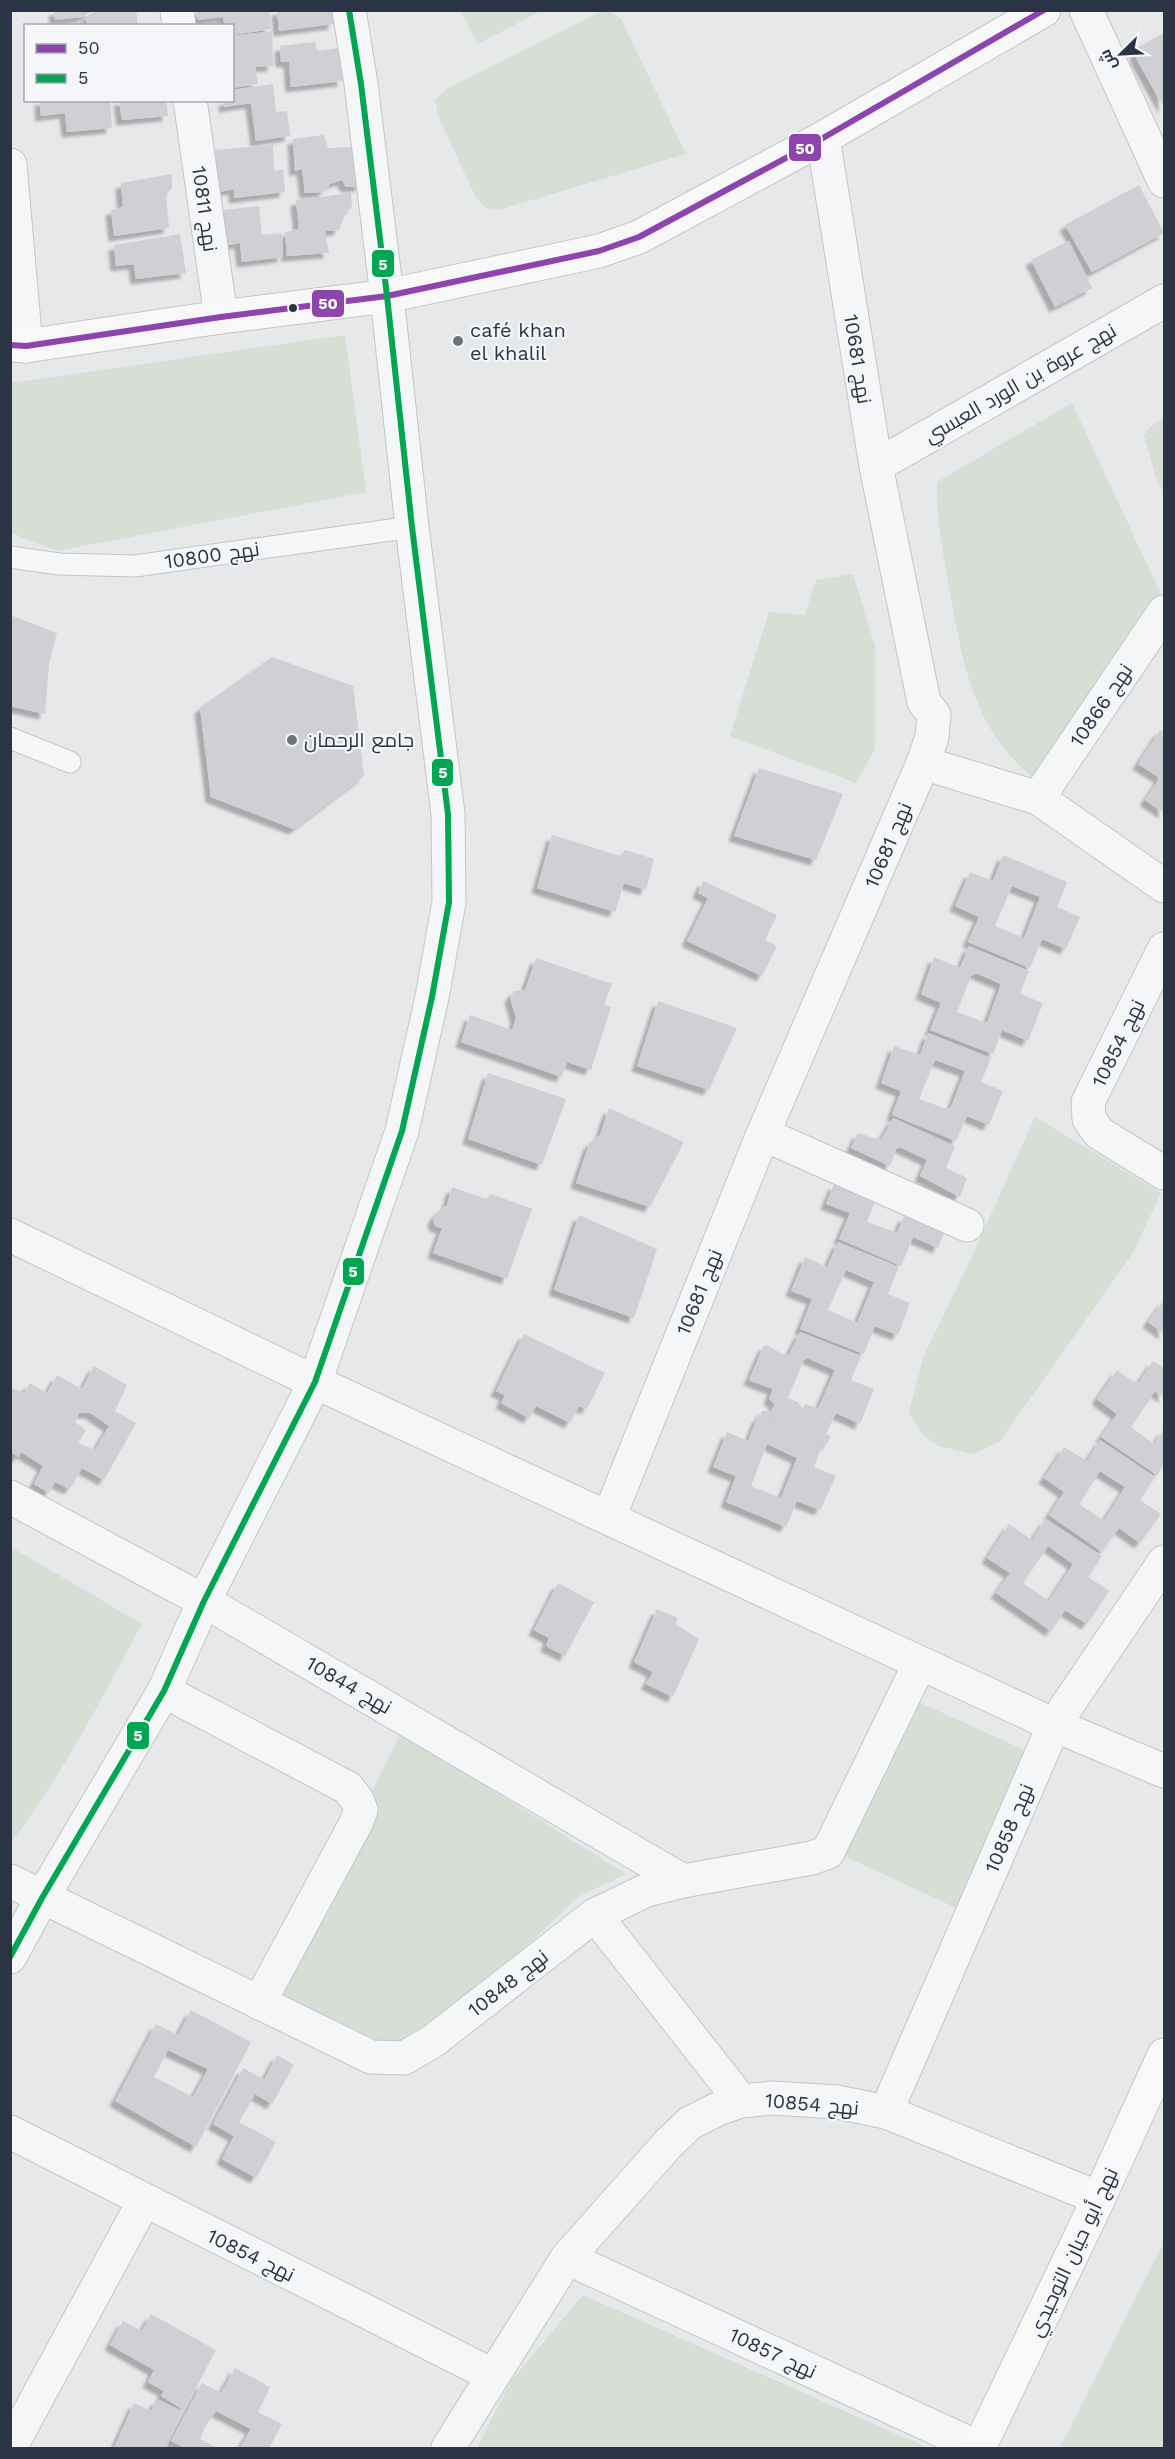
<svg xmlns="http://www.w3.org/2000/svg" width="1175" height="2459" font-family="'Work Sans',Cairo,sans-serif">
<style>
.green{fill:#d6ded6}
.building{fill:#ced0d3;fill-rule:evenodd;filter:url(#shadow)}
.lines{fill:none;stroke-linecap:round;stroke-linejoin:round}
.lane-casing{stroke:#c4c6c8;stroke-width:23}
.street-casing{stroke:#c4c6c8;stroke-width:35}
.secondary-casing{stroke:#c4c6c8;stroke-width:35}
.lane{stroke:#f5f6f7;stroke-width:21}
.street{stroke:#f5f6f7;stroke-width:33}
.secondary{stroke:#f8f8f8;stroke-width:33}
.bus-1-casing{stroke:#f4f6f9;stroke-width:10}
.bus-2-casing{stroke:#f4f6f9;stroke-width:10}
.bus-1{stroke:#8e44ad;stroke-width:6}
.bus-2{stroke:#00a651;stroke-width:6}
.bus-dot{fill:#2b3445;stroke:#f4f6f9;stroke-width:2}
.poi-dot{fill:#6c737f;stroke:#f4f6f9;stroke-width:2}
.labels{text-anchor:middle;dominant-baseline:central;stroke-width:4.5;stroke-linejoin:round;paint-order:stroke}
.street-label{font-size:20px;fill:#2b3445;stroke:#f4f6f9}
.poi-label{font-size:20px;fill:#2b3445;stroke:#f4f6f9;text-anchor:start}
.line-badge{stroke:#f4f6f9;stroke-width:2}
.badge-label{font-size:16px;text-anchor:middle;font-weight:bold;fill:#fff}
</style>
<defs>
<filter id="shadow"><feDropShadow dx="-5.5" dy="5.5" stdDeviation="1.5" flood-color="#0004"/></filter>
</defs>
<rect width="100%" height="100%" fill="#e6e8ea"/>
<g class="green">
<polygon points="604,10 609,11 621,19 686,154 499,210 486,208 476,198 438,115 435,100 446,89"/>
<polygon points="461,11 541,11 478,44"/>
<polygon points="345,335 366,492 57,551 11,533 11,381 19,382"/>
<path d="M1072,403l92,198 -126,182c-19,-17 -35,-33 -48,-55 -24,-41 -32,-91 -40,-136 -7,-37 -14,-73 -13,-110z"/>
<polygon points="1164,417 1164,492 1157,481 1144,436 1149,428"/>
<polygon points="853,574 875,647 875,749 856,783 730,736 769,612 805,615 816,580"/>
<polygon points="1035,1117 1161,1193 1133,1253 1000,1441 974,1454 938,1446 921,1433 909,1412 924,1355 968,1265"/>
<path d="M11,1547l131,77c-41,75 -79,151 -131,218z"/>
<polygon points="914,1700 1031,1753 963,1911 840,1854"/>
<polygon points="401,1733 626,1874 578,1897 493,1979 402,2053 272,1990"/>
<polygon points="1164,2242 1164,2448 1060,2448"/>
<polygon points="583,2295 928,2448 477,2448 511,2381"/>
</g>
<g class="building">
<polygon points="54,10 91,10 91,12 82,17 55,20"/>
<polygon points="98,10 136,10 138,26 85,26 87,23 86,17"/>
<polygon points="196,10 269,10 271,29 232,35 232,26 225,26 223,17 198,20"/>
<polygon points="277,10 332,10 334,24 279,31"/>
<polygon points="272,31 273,66 255,67 258,84 232,88 232,36"/>
<polygon points="1162,34 1164,35 1164,108 1136,58 1135,49"/>
<polygon points="315,42 317,51 339,48 343,81 291,87 289,62 281,62 280,46"/>
<polygon points="273,84 276,112 287,111 290,136 256,141 251,103 224,107 224,100 232,100 232,90"/>
<polygon points="40,100 86,100 86,103 110,101 112,128 67,132 65,113 41,116"/>
<polygon points="119,100 166,100 168,116 122,120"/>
<polygon points="324,135 328,148 352,147 352,153 359,152 361,186 346,187 342,180 330,184 323,192 305,193 302,169 295,171 293,139"/>
<polygon points="273,145 274,171 283,169 285,192 234,198 234,189 219,192 215,150"/>
<polygon points="172,174 172,189 166,193 169,228 114,236 111,210 123,207 121,183"/>
<polygon points="1139,185 1164,233 1092,272 1065,225"/>
<polygon points="351,193 352,208 346,211 339,230 325,231 329,253 287,256 285,232 299,229 296,200"/>
<polygon points="259,206 262,235 282,233 283,257 242,262 240,243 218,247 215,211"/>
<polygon points="180,234 186,273 136,279 134,264 116,266 114,245"/>
<polygon points="1069,241 1092,288 1055,307 1031,260"/>
<polygon points="10,615 57,633 49,664 45,714 10,706"/>
<polygon points="272,657 353,686 364,776 294,829 211,797 200,708"/>
<polygon points="1160,730 1164,733 1164,813 1145,800 1160,778 1138,764"/>
<polygon points="759,768 843,794 816,860 734,836"/>
<polygon points="552,835 620,856 625,850 654,859 646,890 624,883 615,912 537,888"/>
<path d="M1003,855l64,27 -10,25 23,10 -14,32 -24,-10 -12,29 -62,-26 11,-25 -24,-11 15,-34 23,9zM1012,886l28,11 -16,41 -29,-12z"/>
<polygon points="703,881 777,915 765,940 777,946 762,976 687,941 708,898 698,893"/>
<path d="M969,946l60,25 -9,23 23,9 -15,38 -26,-11 -9,24 -63,-24 11,-27 -20,-9 13,-37 26,11zM976,973l25,11 -14,39 -30,-11 14,-36z"/>
<polygon points="536,958 612,984 604,1005 611,1007 591,1070 567,1062 562,1077 461,1042 470,1015 512,1030 516,1018 510,998 514,991 525,990"/>
<polygon points="658,1001 737,1028 709,1090 637,1066"/>
<path d="M928,1033l63,25 -10,24 22,9 -14,34 -22,-9 -11,25 -64,-26 9,-24 -20,-8 13,-37 26,9zM935,1060l30,11 -14,36 -4,2 -28,-10z"/>
<polygon points="488,1073 566,1099 542,1165 468,1139"/>
<polygon points="609,1108 684,1142 650,1207 576,1183 589,1144 600,1135"/>
<polygon points="893,1118 955,1146 946,1168 967,1178 960,1197 920,1176 927,1160 900,1147 896,1149 890,1166 851,1148 858,1133 881,1140"/>
<polygon points="834,1184 875,1201 867,1222 897,1233 904,1216 944,1233 938,1248 913,1237 901,1266 839,1239 850,1213 826,1204"/>
<polygon points="452,1187 486,1199 491,1194 532,1209 507,1279 433,1253 442,1228 435,1226 433,1220 437,1213 447,1205"/>
<polygon points="579,1215 657,1249 634,1318 554,1290"/>
<path d="M838,1242l61,25 -11,27 22,9 -12,32 -23,-9 -11,28 -64,-25 12,-30 -21,-8 14,-34 22,10zM846,1270l28,12 -17,41 -29,-13z"/>
<polygon points="1164,1300 1164,1334 1148,1322"/>
<path d="M800,1332l61,24 -10,24 23,9 -14,35 -24,-11 -10,21 5,2 -4,8 -4,-1 -9,24 22,9 -16,34 -23,-9 -11,26 -60,-25 10,-26 -23,-9 14,-35 21,9 10,-25 55,23 -53,-23 2,-5h9l4,-7 -6,-5 4,-10 -24,-9 14,-33 3,-2 20,11 3,-2zM807,1358l28,12 -17,39 -12,-5 -4,4 -4,-6 -10,-4 16,-38zM767,1444l30,14 -16,40 -30,-12z"/>
<polygon points="524,1334 605,1373 587,1409 579,1406 570,1423 536,1406 529,1418 501,1403 505,1395 496,1391"/>
<polygon points="1153,1361 1164,1368 1164,1397 1155,1391 1131,1427 1154,1444 1164,1429 1164,1464 1157,1475 1101,1437 1117,1414 1097,1399 1117,1370 1134,1382 1139,1382"/>
<path d="M94,1366l33,19 -12,26 21,12 -32,57 -22,-12 -12,21 -15,-7 -6,11 -15,-9 9,-18 -22,-14 -2,5 -9,-5v-65l14,6 6,-10 17,10 10,-18 25,14zM79,1413h11l19,13 -14,24 -17,-7 8,-13 -11,-8z"/>
<path d="M1100,1440l55,37 -15,23 21,14 -21,29 -21,-15 -17,24 -53,-37 15,-23 -20,-14 20,-31 23,14zM1100,1471l25,16 -21,34 -25,-17z"/>
<path d="M1046,1519l56,37 -14,21 21,14 -22,33 -22,-14 -14,21 -55,-38 14,-20 -23,-15 22,-34 23,16zM1048,1546l25,18 -24,37 -26,-18z"/>
<polygon points="558,1583 594,1602 565,1656 546,1646 549,1638 534,1630"/>
<polygon points="657,1609 678,1618 675,1624 699,1639 673,1697 646,1684 653,1672 634,1662"/>
<path d="M191,2010l60,32 -55,105 -81,-46 41,-77 22,11zM168,2050l40,19 -15,28 -39,-20z"/>
<polygon points="277,2055 294,2065 272,2104 255,2094 239,2122 276,2142 256,2178 222,2159 234,2136 213,2124 243,2068 264,2080"/>
<polygon points="151,2314 216,2350 184,2410 161,2396 164,2391 148,2382 154,2370 110,2345 123,2321 142,2331"/>
<polygon points="235,2368 270,2387 258,2412 282,2424 269,2448 240,2448 251,2429 216,2411 207,2423 200,2439 217,2448 185,2448 171,2441 202,2383 221,2393"/>
<polygon points="157,2399 182,2411 165,2448 114,2448 134,2403 151,2411"/>
</g>
<g class="lines">
<g class="lane-casing">
<g id="lane">
<polyline points="10,557 59,564 135,566 412,527"/>
<polyline points="10,738 70,762"/>
</g>
</g>
<g class="street-casing">
<g id="street">
<polyline points="177,10 179,26"/>
<polyline points="1086,10 1164,181"/>
<polyline points="190,100 221,317"/>
<polyline points="10,165 26,346"/>
<polyline points="876,466 1164,301"/>
<polyline points="923,763 1038,798 1164,886"/>
<polyline points="1038,798 1164,612"/>
<polyline points="1164,949 1088,1102 1089,1119 1099,1133 1164,1173"/>
<polyline points="763,1134 967,1225"/>
<polyline points="10,1235 315,1382 1054,1725 1164,1771"/>
<polyline points="10,1497 204,1601 683,1881"/>
<polyline points="609,1517 763,1134 923,763 932,737 934,715 924,702 876,466 823,138"/>
<polyline points="164,1691 348,1788 357,1800 361,1810 356,1823 259,2003"/>
<polyline points="10,1881 371,2057 404,2058 433,2041 595,1915 647,1890 683,1881 812,1858 828,1852 920,1663"/>
<polyline points="595,1915 741,2101"/>
<polyline points="10,1957 42,1898 164,1691 204,1601 315,1382 402,1131 432,997 449,902 448,814 412,527 387,296 361,84 349,10"/>
<polyline points="886,2112 1054,1725 1164,1562"/>
<polyline points="10,2132 492,2375"/>
<polyline points="567,2258 979,2448"/>
<polyline points="10,2448 144,2201"/>
<polyline points="448,2448 567,2258 668,2144 690,2123 718,2109 741,2101 772,2098 837,2102 886,2112 1099,2198"/>
</g>
</g>
<g class="secondary-casing">
<g id="secondary">
<polyline points="10,345 26,346 221,317 387,296 599,251 639,237 823,138 1044,10"/>
<polyline points="979,2448 1099,2198 1164,2055"/>
</g>
</g>
<use href="#lane" class="lane"/>
<use href="#street" class="street"/>
<use href="#secondary" class="secondary"/>
<g class="bus-1-casing">
<polyline id="bus-1" points="10,345 26,346 221,317 387,296 599,251 639,237 823,138 1044,10"/>
</g>
<g class="bus-2-casing">
<polyline id="bus-2" points="10,1957 42,1898 164,1691 204,1601 315,1382 402,1131 432,997 449,902 448,814 412,527 387,296 361,84 349,10"/>
</g>
<use href="#bus-1" class="bus-1"/>
<use href="#bus-2" class="bus-2"/>
</g>
<circle class="bus-dot" cx="293" cy="308" r="5"/>
<g class="poi-dot">
<circle cx="458" cy="341" r="6"/>
<circle cx="292" cy="740" r="6"/>
</g>
<g class="labels">
<g class="street-label">
<text transform="translate(205 209) rotate(82)">نهج 10811</text>
<text transform="translate(858 359) rotate(81)">نهج 10681</text>
<text transform="translate(1020 383) rotate(-30)">نهج عروة بن الورد العبسي</text>
<text transform="translate(212 555) rotate(-8)">نهج 10800</text>
<text transform="translate(1101 705) rotate(-56)">نهج 10866</text>
<text transform="translate(888 845) rotate(-67)">نهج 10681</text>
<text transform="translate(1118 1043) rotate(-64)">نهج 10854</text>
<text transform="translate(699 1292) rotate(-68)">نهج 10681</text>
<text transform="translate(349 1685) rotate(30)">نهج 10844</text>
<text transform="translate(1009 1828) rotate(-67)">نهج 10858</text>
<text transform="translate(508 1983) rotate(-38)">نهج 10848</text>
<text transform="translate(812 2104) rotate(5)">نهج 10854</text>
<text transform="translate(1073 2252) rotate(-65)">نهج أبو حيان التوحيدي</text>
<text transform="translate(251 2255) rotate(26)">نهج 10854</text>
<text transform="translate(773 2353) rotate(25)">نهج 10857</text>
</g>
<g class="poi-label">
<text x="470" y="330">café khan<tspan x="470" dy="23">el khalil</tspan></text>
<text x="304" y="740">جامع الرحمان</text>
</g>
</g>
<g class="line-badge">
<rect x="788" y="133" width="34" height="29" rx="6" fill="#8e44ad"/>
<rect x="371" y="249" width="24" height="29" rx="6" fill="#00a651"/>
<rect x="311" y="289" width="34" height="29" rx="6" fill="#8e44ad"/>
<rect x="431" y="758" width="23" height="29" rx="6" fill="#00a651"/>
<rect x="342" y="1257" width="23" height="29" rx="6" fill="#00a651"/>
<rect x="126" y="1721" width="24" height="29" rx="6" fill="#00a651"/>
</g>
<g class="badge-label">
<text x="805" y="154">50</text>
<text x="383" y="270">5</text>
<text x="328" y="309">50</text>
<text x="443" y="778">5</text>
<text x="353" y="1277">5</text>
<text x="138" y="1741">5</text>
</g>
<rect width="1175" height="2459" fill="none" stroke="#2b3445" stroke-width="24"/>
<rect x="24" y="24" width="210" height="78" fill="#f4f6f9" stroke="#a4a8b1" stroke-width="1.5"/>
<rect x="36" y="44" width="30" height="9" fill="#8e44ad" stroke="#a4a8b1" stroke-width="1.5"/>
<text x="78" y="54" font-size="18" fill="#2b3445">50</text>
<rect x="36" y="74" width="30" height="9" fill="#00a651" stroke="#a4a8b1" stroke-width="1.5"/>
<text x="78" y="84" font-size="18" fill="#2b3445">5</text>
<g transform="translate(1121 54) rotate(246)" stroke="#f4f6f9" stroke-width="4.5" paint-order="stroke">
<path d="M0-4.5L10 22L0 15L-10 22Z" fill="#2b3445"/>
<text y="-9" font-size="16" font-weight="bold" text-anchor="middle" fill="#2b3445">ش</text>
</g>
</svg>
